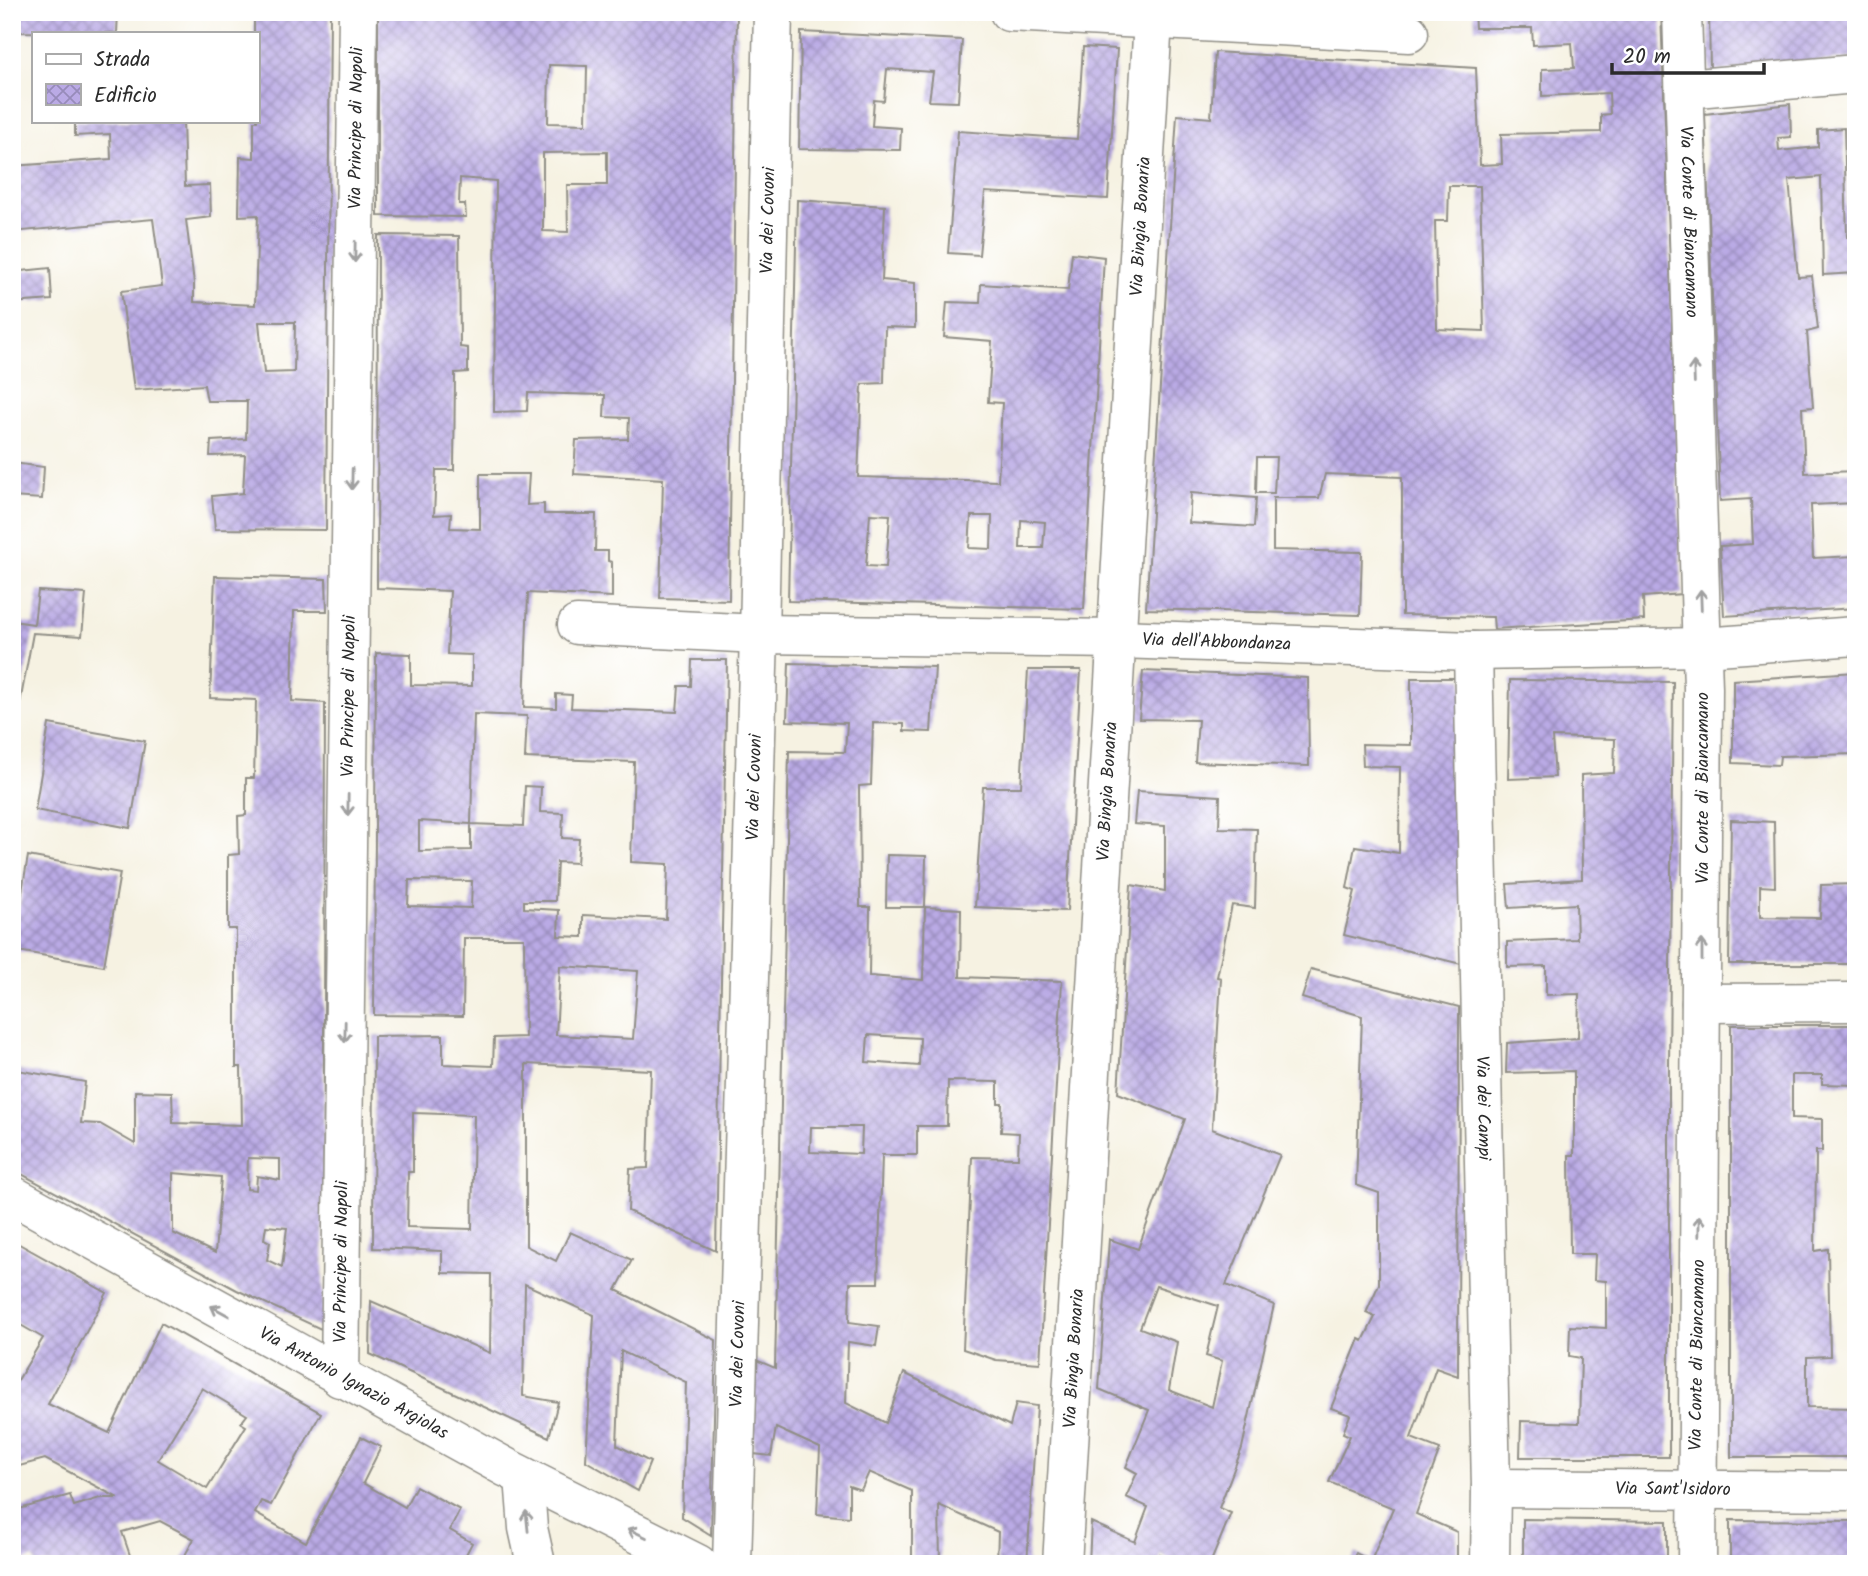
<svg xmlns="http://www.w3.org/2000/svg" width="1868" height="1576" font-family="Kalam,sans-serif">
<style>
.building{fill:url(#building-cross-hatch);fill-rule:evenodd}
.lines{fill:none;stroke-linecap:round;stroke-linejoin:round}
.street-casing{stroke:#908e86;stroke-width:41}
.street{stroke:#fff;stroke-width:38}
.oneway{stroke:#a0a0a0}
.labels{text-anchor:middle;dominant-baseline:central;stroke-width:6;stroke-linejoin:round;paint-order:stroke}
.street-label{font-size:18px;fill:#2b2b2b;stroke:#fff}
</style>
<defs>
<pattern id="building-cross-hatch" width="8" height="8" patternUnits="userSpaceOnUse" patternTransform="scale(1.75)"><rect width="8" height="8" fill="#baaae5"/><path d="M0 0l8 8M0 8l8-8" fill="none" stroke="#978bba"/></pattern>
</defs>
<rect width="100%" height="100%" fill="#fff"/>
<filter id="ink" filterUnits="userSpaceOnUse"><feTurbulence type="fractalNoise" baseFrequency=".0143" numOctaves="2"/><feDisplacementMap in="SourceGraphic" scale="14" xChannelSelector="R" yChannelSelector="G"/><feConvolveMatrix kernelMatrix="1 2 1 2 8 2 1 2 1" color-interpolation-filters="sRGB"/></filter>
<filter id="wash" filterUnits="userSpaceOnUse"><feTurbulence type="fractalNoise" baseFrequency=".00686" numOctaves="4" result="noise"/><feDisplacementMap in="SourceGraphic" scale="28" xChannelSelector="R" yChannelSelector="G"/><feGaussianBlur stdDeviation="1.57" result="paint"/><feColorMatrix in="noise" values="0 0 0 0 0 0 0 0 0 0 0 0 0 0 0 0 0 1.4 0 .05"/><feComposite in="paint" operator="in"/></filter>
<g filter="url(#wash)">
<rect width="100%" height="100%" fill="#f6f2e2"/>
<g id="blocks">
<g class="building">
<polygon points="12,12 118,12 117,33 12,32"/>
<path d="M254,12h76l-4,518 -111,-1 -3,-33 31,-3 2,-38 -35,1 1,-15 35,-2 1,-38h-40l-3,-16 -70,5 -13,-99 41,-5 -9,-67 -141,13v-66l99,-7 -1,-25 -35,2v-15h108l2,65 25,-1 1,32 -25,3 8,63v19l61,3 3,-90 -19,1 1,-59 14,1v-37h3v-88h-3zM259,322h36l-1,50 -30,1z"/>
<path d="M378,12h359l-8,588 -69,-2 3,-119 -89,-5 2,-34 52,-1 1,-21 -25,-1 1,-22 -77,-2 -1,18 -33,1 2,-231 -36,-3 -1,26h6l1,13 -88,-1zM549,65l38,1 -1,58 -38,-1zM607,152v33h-40l1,47 -25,-1v-78z"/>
<path d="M1474,12h187l21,582 -39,3 1,23 -150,9 -1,-12 -91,-2v-138l-77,-3 -6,24h-46v52l89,2 -2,63 -214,-6 31,-494 34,3 4,-66 261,16 4,97 22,-1 -1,-30 100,-2v-17l9,-1 -1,-21 -67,3v-27l32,-1 -2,-25 -39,2 -1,-17h-57zM1449,186h31l4,145 -47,-2 -2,-108h13zM1257,457h19l-2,36h-18zM1191,493l65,5 -2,29 -65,-4z"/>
<polygon points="1709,12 1856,12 1856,58 1710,72"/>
<polygon points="801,32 962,40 958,102 929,101 933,72 887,69 884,101 874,100 872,126 901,128 900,150 799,149"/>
<polygon points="1083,47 1117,49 1108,199 985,192 979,255 948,253 958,131 1077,139"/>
<polygon points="1790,104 1791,137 1778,138 1779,151 1818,147 1818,130 1844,128 1847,237 1856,237 1856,273 1823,275 1821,177 1789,180 1798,277 1812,276 1818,329 1807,332 1813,407 1802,408 1805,473 1856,471 1856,503 1811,505 1813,558 1856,556 1856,608 1724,616 1720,546 1753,544 1751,499 1720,501 1705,114"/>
<path d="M797,200l88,6 -3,74 33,3v45l-30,-1 -1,56 -22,1 -4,93 140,4 4,-78 -14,-1 4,-61 -48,-4 3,-35 33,1 1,-19 87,6 4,-37 32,4 -20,352 -296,-8zM870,514l20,1 -4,52 -20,-1zM971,516h21l-1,33 -22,-1zM1021,520l24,2 -2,26h-23z"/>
<path d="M378,235l81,1 1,111 8,1v24l-13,1 -1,97h-18l-2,45 17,-1 -1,14 30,1v-55h49l-2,31 17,-1v10h52l-1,37h13v10l4,1v35l-84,-4 -4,114 32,1v-14l16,1 -1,13 106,4 2,-26h12l1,-26h35l-11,591 -88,-40 2,-42 18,-1 3,-98 -125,-6v182l30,15 14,-29 62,28 -16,30 100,50 -5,195 -29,-18 4,-135 -65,-31 -4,94 33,17 -12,29 -52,-30 8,-146 -69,-31 -2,112 35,6 -9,35 -179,-83 1,-53 119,52 1,-79 -49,-1v-22l-69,-3 1,-212 69,-1v29l50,2 1,-28 31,-1 -1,-99h-60l-1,78 -89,-1 2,-362 35,1v31l61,1v-31l-25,-1 3,-63 -73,-3zM474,714l53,2 -2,42 109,4 -3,100 37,2 -2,55 -83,-4v22l-25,-1 1,-26 -35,-2v-7h31l2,-39 20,1 2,-24 -17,-1 1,-25 -23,-1 1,-25 -16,-1 -2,40 -52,-2zM419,821l52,3v26l-52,1zM409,880l63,1 -1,27 -63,-2zM560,966l78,5 -5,68 -77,-4zM413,1113l61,2 -2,114 -65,-2 1,-55h5z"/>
<polygon points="50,268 52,300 12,303 12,272"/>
<polygon points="17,400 16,425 12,425 12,401"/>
<polygon points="13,463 44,467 42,499 12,497"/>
<path d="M215,576l111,3 1,32h-33l-2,90 33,2 -2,627 -86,-40 -225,-121v-100l73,13 -4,41 19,1 35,20v-53l37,1 1,31 69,2 -1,-58h-5v-138h-8v-74l11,-1 -1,-38 8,-1v-37h8l2,-78 -46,-2zM248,1158l32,1v21l-23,-4 -1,14 -9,-1zM173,1173l48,4 -6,76 -42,-20zM266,1226l21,2 -5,39 -15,-7 3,-18 -6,-3z"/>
<polygon points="38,591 86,594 82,636 33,633 12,746 12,621 34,624"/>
<path d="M789,663l146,4 -4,65 -27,-1v-7l-31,-1 -2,62 -12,1 1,121h10l-1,69 54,4 2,-73 36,2 -1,68 102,4 -22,382 -44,-3 -33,-11 9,-192 46,1 1,-25 -18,-1 1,-29h-4v-21l-50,-1 -1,45h-30v29h-35l-4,128h-28l-1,39 30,4 -3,20 -28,-4 -2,61 40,20 18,-50 106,53 6,-23 21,3 -10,158h-30l1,-32 -59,-27 1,57h-28v-71l-43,-19 -8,18 -12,-4v31l-32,-3 3,-66 -44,-20 -5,28 -17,-2v-95l21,9 14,-617 56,1 2,-29 -60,-2zM868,1035l52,3 -1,28 -53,-4zM811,1127h51l-1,27 -51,-2z"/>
<polygon points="1028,670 1081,670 1067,911 975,907 983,787 1021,787"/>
<polygon points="1143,671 1308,678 1309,766 1195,762 1198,720 1139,719"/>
<polygon points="1856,672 1856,754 1780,756 1779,765 1733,763 1733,680"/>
<polygon points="1411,678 1463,678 1461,964 1344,935 1355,891 1347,888 1355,846 1399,853 1400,767 1363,766 1362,744 1411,745"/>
<polygon points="1510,680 1673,682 1669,1065 1669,1457 1520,1457 1521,1421 1579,1423 1581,1358 1569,1356 1570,1326 1606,1328 1606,1281 1594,1280 1595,1254 1570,1254 1569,1155 1574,1155 1574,1071 1506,1073 1507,1043 1578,1038 1579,994 1546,995 1546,966 1507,967 1507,942 1577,939 1576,904 1509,908 1507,884 1582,879 1581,775 1614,773 1615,739 1552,737 1555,777 1508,779"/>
<polygon points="49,724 145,741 130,828 35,810"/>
<path d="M1137,791l83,5 -1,32 38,1 -2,79 -23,-3 -15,72 4,1 -9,151 68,26 -54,130 48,20 -32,143 -23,60 12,5 -21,51h-30l-20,-10v10h-71l2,-42 44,20 13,-35 -22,-10 11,-24 -11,-6 23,-57 -50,-21 10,-150 29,10 47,-130 -67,-26 13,-208 34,6v-65l-31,-2zM1156,1286l62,20 -12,50 16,5 -10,46 -43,-17 8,-48 -37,-14z"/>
<polygon points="1731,820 1774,822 1775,887 1760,886 1760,917 1820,918 1821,885 1856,884 1856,964 1729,964"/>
<polygon points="887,855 926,856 925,907 886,907"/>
<polygon points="28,856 120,873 104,966 12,950"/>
<polygon points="1311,969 1459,1007 1458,1376 1436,1368 1411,1438 1440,1449 1416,1514 1457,1532 1457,1564 1350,1564 1356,1553 1371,1561 1393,1508 1329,1482 1350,1436 1343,1433 1350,1415 1331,1408 1359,1339 1363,1341 1375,1317 1366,1313 1379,1284 1379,1193 1356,1185 1362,1016 1302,998"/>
<polygon points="1731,1025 1856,1025 1856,1085 1822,1084 1822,1075 1792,1075 1792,1118 1822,1119 1822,1151 1816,1151 1815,1251 1828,1249 1830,1356 1807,1357 1807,1407 1856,1408 1856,1457 1731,1457"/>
<path d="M12,1240l95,53 -59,111 61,29 52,-110 160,90 -50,92 -10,-4 -6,12 51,29 55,-105 20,10 -18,36 42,24 11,-21 44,24 -10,20 22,13 -11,21h-130l-10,-5 -2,5h-139l14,-25 -34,-18 -38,11 11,32h-97l-2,-6 -22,6v-53l58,-16 4,11 26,-8h18l-73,-39 -33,9v-85l3,2 28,-47 -31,-18zM202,1388l45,27 -6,8 5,3 -39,63 -49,-29z"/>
<polygon points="1523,1519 1667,1521 1667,1562 1523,1564"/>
<polygon points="1730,1520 1856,1521 1856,1564 1730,1564"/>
</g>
</g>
</g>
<g filter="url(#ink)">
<use href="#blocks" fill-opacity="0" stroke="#908e86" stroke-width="2"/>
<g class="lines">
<g class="street-casing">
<g id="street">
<polyline points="1009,12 1409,33"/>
<path id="s1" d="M1682,12l21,676 -6,876"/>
<polyline points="1685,89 1856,74"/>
<path id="s2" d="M577,625l182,9 359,5 355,12 230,-4 153,-11"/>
<path id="s3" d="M1473,651l18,837 -1,76"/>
<polyline points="1701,1003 1856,1002"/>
<path id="s4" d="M12,1195l495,273 191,96"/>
<path id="s5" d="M340,1378l18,-1366"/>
<polyline points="524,1477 528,1528 536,1564"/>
<path id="s6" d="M1491,1488l365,3"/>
<path id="s7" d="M732,1564l27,-930 14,-622"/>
<path id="s8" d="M1062,1564l91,-1544"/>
</g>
</g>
<use href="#street" class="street"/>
</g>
<defs><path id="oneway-shaft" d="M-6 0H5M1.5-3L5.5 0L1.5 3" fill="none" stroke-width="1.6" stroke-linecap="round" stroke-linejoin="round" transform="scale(1.75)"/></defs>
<g class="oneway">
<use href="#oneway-shaft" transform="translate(355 252) rotate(91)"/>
<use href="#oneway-shaft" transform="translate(1694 372) rotate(-92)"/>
<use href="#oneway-shaft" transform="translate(352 479) rotate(91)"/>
<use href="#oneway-shaft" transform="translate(1701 600) rotate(-92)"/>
<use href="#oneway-shaft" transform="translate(348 805) rotate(91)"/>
<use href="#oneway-shaft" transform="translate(1702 950) rotate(-90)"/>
<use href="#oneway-shaft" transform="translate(345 1032) rotate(91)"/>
<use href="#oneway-shaft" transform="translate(1699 1226) rotate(-89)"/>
<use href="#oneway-shaft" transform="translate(220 1311) rotate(-151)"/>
<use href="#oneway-shaft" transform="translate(527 1521) rotate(-96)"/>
<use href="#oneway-shaft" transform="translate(637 1533) rotate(-154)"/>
</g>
</g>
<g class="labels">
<g class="street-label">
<text stroke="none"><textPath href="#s5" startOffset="1250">Via Principe di Napoli</textPath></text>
<text stroke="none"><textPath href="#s7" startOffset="1344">Via dei Covoni</textPath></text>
<text stroke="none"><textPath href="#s1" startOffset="210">Via Conte di Biancamano</textPath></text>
<text stroke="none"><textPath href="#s8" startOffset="1340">Via Bingia Bonaria</textPath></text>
<text stroke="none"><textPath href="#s2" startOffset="640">Via dell'Abbondanza</textPath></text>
<text stroke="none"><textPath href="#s5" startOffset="682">Via Principe di Napoli</textPath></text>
<text stroke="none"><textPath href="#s7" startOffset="777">Via dei Covoni</textPath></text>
<text transform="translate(1703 788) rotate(-90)">Via Conte di Biancamano</text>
<text stroke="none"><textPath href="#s8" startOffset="774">Via Bingia Bonaria</textPath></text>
<text stroke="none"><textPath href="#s3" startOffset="457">Via dei Campi</textPath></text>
<text stroke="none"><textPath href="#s5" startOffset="116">Via Principe di Napoli</textPath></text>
<text stroke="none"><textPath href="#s7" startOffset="210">Via dei Covoni</textPath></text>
<text transform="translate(1698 1355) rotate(-89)">Via Conte di Biancamano</text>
<text stroke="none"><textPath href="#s8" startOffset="206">Via Bingia Bonaria</textPath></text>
<text stroke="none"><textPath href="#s4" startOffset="390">Via Antonio Ignazio Argiolas</textPath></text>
<text stroke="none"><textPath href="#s6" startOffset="182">Via Sant'Isidoro</textPath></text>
</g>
</g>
<rect width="1868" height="1576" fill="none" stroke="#fff" stroke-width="42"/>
<rect x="32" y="32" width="228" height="91" fill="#ffffff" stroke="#aaaaaa" stroke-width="2"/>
<rect x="46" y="54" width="35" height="10" fill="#ffffff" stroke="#aaaaaa" stroke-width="2"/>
<text x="94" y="66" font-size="21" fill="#2b2b2b">Strada</text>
<rect x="46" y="84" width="35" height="21" fill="url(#building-cross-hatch)" stroke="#aaaaaa" stroke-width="2"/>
<text x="94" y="102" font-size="21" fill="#2b2b2b">Edificio</text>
<path d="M1612 63v10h152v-10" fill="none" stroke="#2b2b2b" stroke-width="3.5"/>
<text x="1623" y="63" font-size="21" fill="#2b2b2b" stroke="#ffffff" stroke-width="5" paint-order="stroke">20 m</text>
</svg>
